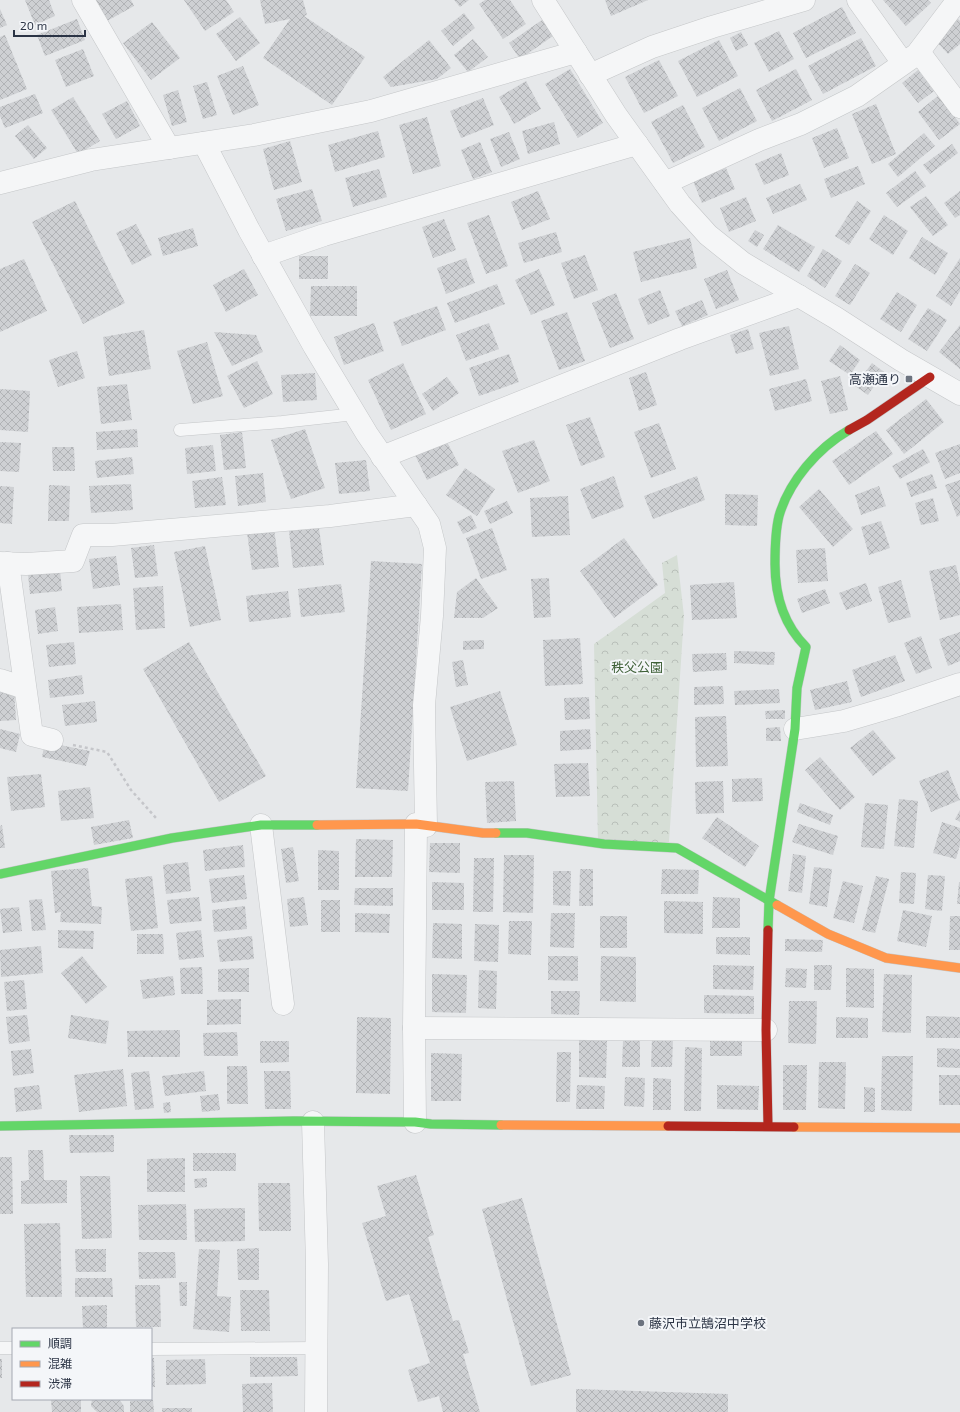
<svg xmlns="http://www.w3.org/2000/svg" width="960" height="1412" font-family="'Exo 2','Noto Sans JP',sans-serif">
<style>
.park{fill:url(#park-crowns)}
.building{fill:url(#building-cross-hatch)}
.lines{fill:none;stroke-linecap:round;stroke-linejoin:round}
.lane-casing{stroke:#c4c6c8;stroke-width:13}
.street-casing{stroke:#c4c6c8;stroke-width:23}
.fast-casing{stroke:#c4c6c8;stroke-width:10}
.slow-casing{stroke:#c4c6c8;stroke-width:10}
.jam-casing{stroke:#c4c6c8;stroke-width:10}
.path{stroke:#c5c6ca;stroke-width:2.5;stroke-dasharray:3 3;stroke-linecap:butt}
.lane{stroke:#f5f6f7;stroke-width:12}
.street{stroke:#f5f6f7;stroke-width:22}
.fast{stroke:#63d668;stroke-width:9}
.slow{stroke:#ff974d;stroke-width:9}
.jam{stroke:#b3261e;stroke-width:9}
.poi-dot{fill:#6c737f;stroke:#f4f6f9;stroke-width:1.5}
.labels{text-anchor:middle;dominant-baseline:central;stroke-width:4;stroke-linejoin:round;paint-order:stroke}
.poi-label{font-size:13px;fill:#2b3445;stroke:#f4f6f9;text-anchor:end}
.park-label{font-size:13px;fill:#3f6138;stroke:#f4f6f9}
</style>
<defs>
<pattern id="park-crowns" width="20" height="18" patternUnits="userSpaceOnUse"><rect width="20" height="18" fill="#d6ded6"/><path d="M2 6a3 3 0 1 1 6 0M12 15a3 3 0 1 1 6 0" fill="none" stroke="#b8bfb9"/></pattern>
<pattern id="building-cross-hatch" width="8" height="8" patternUnits="userSpaceOnUse"><rect width="8" height="8" fill="#ced0d3"/><path d="M0 0l8 8M0 8l8-8" fill="none" stroke="#b1b3b6"/></pattern>
</defs>
<rect width="100%" height="100%" fill="#e6e8ea"/>
<polygon class="park" points="677,555 684,616 669,842 598,843 594,644 665,593 662,563"/>
<g class="building">
<polygon points="25,0 49,0 55,16 35,25"/>
<polygon points="96,0 131,0 134,6 107,21"/>
<polygon points="184,0 226,0 234,12 205,31"/>
<polygon points="260,0 303,0 307,15 304,16 365,57 332,105 263,58 290,19 265,24"/>
<polygon points="454,0 469,0 460,7"/>
<polygon points="485,0 510,0 526,24 503,39 479,4"/>
<polygon points="605,0 648,0 611,16"/>
<polygon points="883,0 928,0 931,3 906,26"/>
<polygon points="842,7 856,33 806,58 793,33"/>
<polygon points="0,9 7,25 0,28"/>
<polygon points="464,13 475,28 453,46 441,31"/>
<polygon points="240,17 260,43 236,61 216,34"/>
<polygon points="77,19 85,40 45,56 37,35"/>
<polygon points="958,19 960,21 960,44 948,54 934,39"/>
<polygon points="542,20 553,36 520,59 509,43"/>
<polygon points="152,22 180,58 151,80 123,43"/>
<polygon points="779,31 794,59 769,72 754,43"/>
<polygon points="741,32 748,45 736,51 730,38"/>
<polygon points="5,35 27,89 0,100 0,37"/>
<polygon points="861,38 876,66 823,94 808,66"/>
<polygon points="473,39 488,57 468,72 454,55"/>
<polygon points="429,40 451,68 437,79 391,87 383,77"/>
<polygon points="719,40 738,76 697,97 678,61"/>
<polygon points="83,49 94,76 66,87 55,60"/>
<polygon points="659,60 678,96 644,113 625,77"/>
<polygon points="243,66 259,105 233,115 217,76"/>
<polygon points="570,69 603,123 578,138 545,84"/>
<polygon points="796,69 812,100 772,121 756,90"/>
<polygon points="918,70 934,91 918,103 902,83"/>
<polygon points="526,81 541,109 514,124 499,97"/>
<polygon points="207,82 217,115 203,119 193,86"/>
<polygon points="740,88 757,121 719,141 702,108"/>
<polygon points="178,90 187,122 172,126 163,95"/>
<polygon points="35,94 43,113 5,128 0,116 0,107"/>
<polygon points="939,95 960,124 939,140 918,112"/>
<polygon points="73,97 100,141 78,154 51,110"/>
<polygon points="483,98 494,125 461,138 450,111"/>
<polygon points="127,101 140,126 116,139 102,114"/>
<polygon points="876,104 896,154 872,164 852,114"/>
<polygon points="683,105 705,147 673,163 651,122"/>
<polygon points="427,117 441,166 413,174 399,125"/>
<polygon points="554,122 560,144 528,154 522,131"/>
<polygon points="28,125 47,148 34,159 15,136"/>
<polygon points="837,128 849,158 824,168 812,138"/>
<polygon points="378,131 385,157 335,172 328,145"/>
<polygon points="509,132 520,159 501,167 490,139"/>
<polygon points="924,133 935,146 898,177 888,164"/>
<polygon points="290,141 302,182 274,190 263,149"/>
<polygon points="480,142 492,172 473,179 461,150"/>
<polygon points="952,144 958,153 930,174 923,165"/>
<polygon points="781,153 789,175 764,185 755,164"/>
<polygon points="858,166 865,184 831,198 824,179"/>
<polygon points="726,168 735,189 702,203 693,181"/>
<polygon points="379,169 387,197 353,207 345,178"/>
<polygon points="915,171 926,186 897,207 886,193"/>
<polygon points="800,184 807,200 773,214 766,198"/>
<polygon points="312,189 322,221 286,231 276,199"/>
<polygon points="538,191 550,219 522,230 511,202"/>
<polygon points="960,191 960,215 955,218 944,203"/>
<polygon points="926,196 948,225 933,236 910,207"/>
<polygon points="746,197 756,221 729,232 720,208"/>
<polygon points="75,201 125,303 83,324 32,222"/>
<polygon points="857,201 871,211 849,245 835,236"/>
<polygon points="489,215 508,266 486,274 467,223"/>
<polygon points="884,215 908,231 893,255 869,239"/>
<polygon points="444,219 456,250 433,258 422,227"/>
<polygon points="136,224 152,255 132,265 116,233"/>
<polygon points="778,225 815,247 799,272 763,249"/>
<polygon points="193,228 198,246 163,256 158,238"/>
<polygon points="755,230 764,235 757,247 748,241"/>
<polygon points="556,232 562,252 524,263 518,243"/>
<polygon points="922,237 948,253 935,275 909,258"/>
<polygon points="690,238 697,268 641,282 633,252"/>
<polygon points="823,249 842,261 825,288 807,276"/>
<polygon points="585,255 598,290 574,299 561,263"/>
<rect x="299" y="256" width="29" height="23"/>
<polygon points="466,258 475,283 446,294 437,268"/>
<polygon points="960,258 960,291 951,306 936,296"/>
<polygon points="24,259 47,311 0,332 0,269"/>
<polygon points="855,264 870,273 850,305 835,296"/>
<polygon points="244,269 258,295 226,312 213,285"/>
<polygon points="539,269 555,305 531,315 515,280"/>
<polygon points="727,270 739,300 716,309 704,279"/>
<polygon points="497,284 505,304 455,323 447,303"/>
<polygon points="311,286 357,286 357,316 310,316"/>
<polygon points="660,290 670,316 648,325 638,299"/>
<polygon points="897,292 917,305 901,332 880,319"/>
<polygon points="616,293 634,339 610,348 592,303"/>
<polygon points="702,300 708,315 682,326 675,311"/>
<polygon points="437,306 446,330 402,346 393,322"/>
<polygon points="928,308 947,320 927,351 908,339"/>
<polygon points="567,312 585,361 559,370 541,321"/>
<polygon points="374,323 384,351 344,365 334,337"/>
<polygon points="489,323 499,349 466,361 456,335"/>
<polygon points="960,325 960,369 939,352"/>
<polygon points="789,326 799,369 770,376 759,333"/>
<polygon points="748,329 754,349 736,354 730,335"/>
<polygon points="144,330 151,369 109,376 103,337"/>
<polygon points="214,332 256,335 263,352 232,366"/>
<polygon points="207,342 223,396 193,404 177,351"/>
<polygon points="840,345 860,360 850,375 829,361"/>
<polygon points="77,351 85,378 58,387 49,360"/>
<polygon points="509,354 519,382 479,396 469,368"/>
<polygon points="257,361 273,394 244,408 227,376"/>
<polygon points="403,363 426,414 391,430 368,380"/>
<polygon points="872,363 884,372 868,395 855,386"/>
<polygon points="646,372 657,405 639,411 629,378"/>
<polygon points="315,373 317,400 283,402 281,375"/>
<polygon points="840,376 848,410 830,414 821,381"/>
<polygon points="447,377 459,393 433,411 422,394"/>
<polygon points="806,379 812,401 775,411 769,389"/>
<polygon points="127,384 132,420 101,424 97,387"/>
<polygon points="0,389 30,391 28,432 0,430"/>
<polygon points="926,399 944,422 904,454 886,430"/>
<polygon points="590,417 605,457 581,466 566,425"/>
<polygon points="659,423 676,469 651,478 634,432"/>
<polygon points="137,429 138,447 97,450 96,432"/>
<polygon points="305,429 325,488 291,499 271,440"/>
<polygon points="876,431 893,454 849,485 832,461"/>
<polygon points="242,432 246,468 224,470 220,435"/>
<polygon points="446,440 459,465 427,480 415,455"/>
<polygon points="534,440 550,481 518,493 502,451"/>
<polygon points="0,442 21,443 19,472 0,471"/>
<polygon points="960,444 960,473 945,479 935,453"/>
<polygon points="213,445 216,471 187,474 185,448"/>
<polygon points="52,447 74,447 75,471 53,471"/>
<polygon points="923,449 930,462 900,479 892,466"/>
<polygon points="132,457 134,474 97,478 95,461"/>
<polygon points="366,460 370,491 339,494 335,463"/>
<polygon points="465,468 495,489 477,516 446,495"/>
<polygon points="263,473 266,502 238,506 235,476"/>
<polygon points="932,474 937,488 911,497 906,483"/>
<polygon points="614,476 624,507 592,519 580,489"/>
<polygon points="697,476 705,500 653,519 644,496"/>
<polygon points="222,477 226,505 195,508 192,481"/>
<polygon points="960,480 960,515 957,517 945,485"/>
<polygon points="131,484 133,510 91,513 89,486"/>
<polygon points="49,485 70,486 69,521 48,521"/>
<polygon points="0,486 14,487 12,524 0,523"/>
<polygon points="879,486 886,506 861,515 855,495"/>
<polygon points="819,489 853,529 833,547 799,507"/>
<polygon points="725,494 758,495 757,526 725,525"/>
<polygon points="568,496 570,535 532,537 530,498"/>
<polygon points="933,498 939,521 921,525 915,503"/>
<polygon points="507,501 513,513 490,524 484,511"/>
<polygon points="471,515 477,528 463,534 457,522"/>
<polygon points="881,521 890,548 869,555 861,527"/>
<polygon points="274,528 279,567 252,570 247,532"/>
<polygon points="319,528 324,565 293,568 289,531"/>
<polygon points="492,528 507,570 481,579 466,538"/>
<polygon points="624,538 658,585 614,618 580,571"/>
<polygon points="154,545 158,576 135,578 131,548"/>
<polygon points="205,546 221,620 190,627 174,552"/>
<polygon points="825,548 828,581 798,583 796,550"/>
<polygon points="116,556 120,585 93,589 89,559"/>
<polygon points="371,561 422,564 408,791 356,788"/>
<polygon points="956,565 960,584 960,615 940,620 929,571"/>
<polygon points="60,570 62,591 30,594 28,574"/>
<polygon points="476,578 498,608 483,618 454,618 457,592"/>
<polygon points="549,578 551,617 534,618 531,579"/>
<polygon points="901,580 911,617 888,623 878,587"/>
<polygon points="734,582 737,618 692,620 690,585"/>
<polygon points="866,583 872,601 846,610 839,593"/>
<polygon points="341,584 345,612 301,617 298,589"/>
<polygon points="163,586 165,628 136,630 133,588"/>
<polygon points="825,589 830,603 802,613 797,599"/>
<polygon points="288,591 291,617 249,622 246,596"/>
<polygon points="121,604 123,630 79,633 77,607"/>
<polygon points="55,607 58,631 38,634 35,610"/>
<polygon points="960,632 960,661 948,666 939,639"/>
<polygon points="921,636 932,668 916,674 904,643"/>
<polygon points="580,638 583,684 545,686 543,640"/>
<polygon points="484,640 484,649 463,650 463,641"/>
<polygon points="74,642 76,664 49,667 46,645"/>
<polygon points="189,642 266,776 219,802 143,669"/>
<polygon points="734,651 775,652 774,665 734,663"/>
<polygon points="726,653 727,670 693,672 692,654"/>
<polygon points="895,655 905,681 861,697 852,670"/>
<polygon points="463,660 468,685 456,687 452,662"/>
<polygon points="82,675 84,694 50,698 48,680"/>
<polygon points="847,681 852,702 815,710 810,690"/>
<polygon points="723,686 724,704 694,705 694,687"/>
<polygon points="14,689 16,720 0,721 0,690"/>
<polygon points="779,689 780,703 735,705 734,691"/>
<polygon points="500,691 517,745 467,761 450,707"/>
<polygon points="589,697 590,719 565,720 564,698"/>
<polygon points="95,701 97,722 65,726 62,705"/>
<polygon points="785,710 785,719 766,719 765,711"/>
<polygon points="726,716 728,766 696,767 695,717"/>
<polygon points="780,727 781,741 766,741 766,728"/>
<polygon points="0,729 20,734 16,752 0,748"/>
<polygon points="590,729 591,749 560,751 560,731"/>
<polygon points="873,730 896,758 873,776 850,748"/>
<polygon points="45,742 90,751 86,766 42,757"/>
<polygon points="820,757 855,797 840,810 805,770"/>
<polygon points="588,763 590,796 556,797 554,764"/>
<polygon points="948,770 960,800 931,812 919,781"/>
<polygon points="41,774 45,807 11,811 7,777"/>
<polygon points="762,778 763,801 732,802 732,779"/>
<polygon points="514,781 516,821 487,823 485,782"/>
<polygon points="723,781 724,813 696,814 695,782"/>
<polygon points="90,787 94,818 61,821 58,791"/>
<polygon points="899,799 918,801 914,848 894,846"/>
<polygon points="800,803 833,815 830,825 797,812"/>
<polygon points="865,803 888,805 884,849 861,847"/>
<polygon points="960,810 960,822 955,819"/>
<polygon points="717,817 759,846 745,867 702,838"/>
<polygon points="129,820 133,838 94,845 91,827"/>
<polygon points="942,822 960,828 960,845 956,859 933,853"/>
<polygon points="799,824 838,836 833,855 792,842"/>
<polygon points="2,825 5,848 0,848 0,826"/>
<polygon points="356,839 393,840 392,877 355,877"/>
<polygon points="430,843 460,843 460,873 429,872"/>
<polygon points="243,845 245,867 205,871 203,850"/>
<polygon points="293,847 299,881 286,883 281,849"/>
<polygon points="318,850 339,851 339,890 318,890"/>
<polygon points="793,854 806,856 802,893 788,891"/>
<polygon points="504,855 534,855 533,913 503,912"/>
<polygon points="474,858 494,858 493,912 473,912"/>
<polygon points="188,862 191,891 166,894 163,865"/>
<polygon points="814,867 832,869 827,907 809,904"/>
<polygon points="88,868 92,906 102,907 101,924 60,922 61,912 55,913 51,871"/>
<polygon points="580,869 593,869 593,906 579,906"/>
<polygon points="662,869 699,870 698,894 661,894"/>
<polygon points="553,871 571,871 570,906 553,905"/>
<polygon points="901,872 916,873 914,904 899,903"/>
<polygon points="244,875 247,899 212,903 209,879"/>
<polygon points="928,875 945,876 942,911 925,909"/>
<polygon points="152,876 158,928 131,931 125,879"/>
<polygon points="876,876 889,879 875,933 862,930"/>
<polygon points="843,881 863,886 854,923 833,918"/>
<polygon points="432,882 464,883 464,910 432,910"/>
<polygon points="959,882 960,882 960,904 957,904"/>
<polygon points="355,888 393,888 393,906 354,905"/>
<polygon points="199,897 202,921 170,924 167,900"/>
<polygon points="304,897 308,925 290,927 287,899"/>
<polygon points="713,897 740,898 740,928 712,928"/>
<polygon points="42,899 46,930 32,931 29,900"/>
<rect x="321" y="900" width="19" height="32"/>
<polygon points="664,901 703,902 703,934 664,933"/>
<polygon points="245,906 247,929 214,932 212,910"/>
<polygon points="19,907 22,931 3,933 0,909"/>
<polygon points="903,910 932,916 926,947 897,941"/>
<polygon points="355,913 390,914 389,933 355,932"/>
<polygon points="551,913 575,913 574,948 550,947"/>
<rect x="600" y="916" width="27" height="32"/>
<polygon points="950,916 960,916 960,950 949,950"/>
<polygon points="509,921 532,921 531,955 508,954"/>
<polygon points="433,923 462,924 462,959 432,958"/>
<polygon points="475,924 499,925 498,962 474,961"/>
<polygon points="58,930 94,931 93,949 58,948"/>
<polygon points="201,930 204,957 179,960 176,933"/>
<polygon points="137,934 163,934 164,954 137,954"/>
<polygon points="252,936 254,959 220,962 217,940"/>
<polygon points="716,937 750,937 750,955 716,954"/>
<polygon points="785,939 823,940 822,952 785,951"/>
<polygon points="41,946 43,973 1,977 0,950"/>
<polygon points="82,956 107,987 86,1004 61,973"/>
<polygon points="548,956 578,956 578,981 548,980"/>
<polygon points="601,956 636,957 636,1002 600,1001"/>
<polygon points="713,965 754,966 753,990 713,989"/>
<polygon points="814,965 832,965 831,990 814,990"/>
<polygon points="202,967 203,994 181,994 180,968"/>
<polygon points="249,968 249,992 218,992 218,969"/>
<polygon points="786,968 807,969 806,988 785,987"/>
<polygon points="846,968 874,969 874,1008 846,1007"/>
<polygon points="479,970 497,971 496,1009 478,1008"/>
<polygon points="432,974 467,975 466,1013 432,1012"/>
<polygon points="884,974 912,975 911,1033 882,1032"/>
<polygon points="173,976 175,995 143,999 140,980"/>
<polygon points="24,980 27,1009 7,1011 4,982"/>
<polygon points="551,991 580,991 579,1015 551,1014"/>
<polygon points="704,995 754,996 754,1014 704,1013"/>
<polygon points="241,999 241,1024 207,1025 207,1000"/>
<polygon points="789,1001 817,1001 816,1044 788,1043"/>
<polygon points="27,1015 30,1041 9,1044 6,1017"/>
<polygon points="71,1015 109,1021 106,1044 68,1038"/>
<polygon points="926,1016 960,1017 960,1038 926,1038"/>
<polygon points="357,1017 391,1018 390,1094 356,1093"/>
<polygon points="836,1017 868,1018 868,1038 836,1038"/>
<polygon points="180,1030 180,1057 128,1057 127,1031"/>
<polygon points="237,1032 238,1056 204,1056 203,1033"/>
<polygon points="652,1038 673,1039 672,1067 651,1067"/>
<polygon points="710,1039 742,1040 742,1056 710,1056"/>
<polygon points="579,1040 607,1041 606,1078 579,1077"/>
<polygon points="260,1041 289,1041 289,1062 260,1063"/>
<polygon points="623,1041 640,1041 640,1067 622,1067"/>
<polygon points="685,1047 702,1048 701,1111 684,1111"/>
<polygon points="937,1048 960,1049 960,1068 937,1067"/>
<polygon points="31,1049 34,1073 13,1076 11,1051"/>
<polygon points="557,1052 571,1052 570,1102 556,1102"/>
<polygon points="431,1053 462,1054 461,1101 431,1101"/>
<polygon points="882,1056 913,1056 912,1111 881,1110"/>
<polygon points="819,1062 846,1062 845,1109 818,1108"/>
<polygon points="783,1065 807,1065 806,1110 783,1110"/>
<polygon points="227,1066 247,1066 248,1104 227,1104"/>
<polygon points="123,1069 127,1106 79,1112 74,1075"/>
<polygon points="149,1071 154,1108 135,1110 131,1073"/>
<polygon points="204,1071 206,1091 165,1096 162,1076"/>
<polygon points="264,1071 290,1071 291,1109 265,1109"/>
<rect x="939" y="1075" width="21" height="30"/>
<polygon points="625,1077 645,1078 644,1107 624,1106"/>
<polygon points="653,1078 671,1079 671,1110 653,1110"/>
<polygon points="39,1085 42,1109 16,1112 14,1088"/>
<polygon points="577,1085 605,1086 604,1109 576,1109"/>
<polygon points="717,1085 759,1086 758,1110 717,1109"/>
<polygon points="864,1087 875,1088 875,1112 864,1112"/>
<polygon points="218,1094 220,1110 202,1112 200,1096"/>
<polygon points="170,1102 171,1112 164,1113 163,1103"/>
<polygon points="69,1135 114,1135 114,1152 70,1153"/>
<polygon points="28,1150 43,1150 44,1180 67,1180 67,1203 21,1204 21,1181 29,1180"/>
<rect x="193" y="1153" width="43" height="18"/>
<polygon points="0,1157 12,1157 13,1214 0,1214"/>
<polygon points="185,1158 185,1192 147,1192 147,1159"/>
<polygon points="416,1175 434,1235 428,1237 453,1321 459,1320 469,1353 463,1354 480,1412 443,1412 439,1396 418,1402 408,1370 430,1363 409,1294 386,1301 362,1223 386,1216 377,1186"/>
<polygon points="80,1176 110,1176 112,1238 82,1239"/>
<polygon points="207,1178 207,1187 195,1188 194,1179"/>
<polygon points="258,1183 290,1183 291,1231 259,1231"/>
<polygon points="522,1198 571,1375 531,1386 482,1209"/>
<polygon points="186,1204 187,1240 139,1240 138,1205"/>
<polygon points="245,1208 245,1241 195,1242 194,1209"/>
<polygon points="60,1223 62,1297 26,1297 24,1224"/>
<polygon points="259,1248 259,1280 238,1280 237,1249"/>
<polygon points="75,1249 106,1249 106,1272 76,1272"/>
<polygon points="199,1249 220,1250 217,1296 231,1297 229,1332 193,1329"/>
<polygon points="138,1252 175,1252 176,1278 139,1279"/>
<polygon points="75,1278 112,1278 113,1297 75,1297"/>
<polygon points="179,1282 187,1282 187,1306 180,1306"/>
<polygon points="135,1285 160,1285 161,1327 136,1327"/>
<polygon points="240,1290 269,1290 270,1331 241,1331"/>
<polygon points="107,1305 107,1329 83,1329 82,1306"/>
<polygon points="250,1357 297,1357 298,1376 250,1377"/>
<polygon points="151,1358 154,1358 155,1387 151,1387"/>
<rect x="0" y="1359" width="2" height="19"/>
<polygon points="205,1359 206,1384 166,1385 166,1360"/>
<polygon points="272,1383 273,1412 243,1412 242,1384"/>
<polygon points="576,1389 728,1394 728,1412 576,1412"/>
<polygon points="51,1399 81,1399 81,1412 52,1412"/>
<polygon points="92,1399 119,1399 124,1406 124,1412 97,1412 91,1406"/>
<polygon points="153,1400 154,1412 130,1412 130,1401"/>
<rect x="162" y="1408" width="30" height="4"/>
</g>
<g class="lines">
<g class="lane-casing">
<g id="lane">
<polyline points="180,430 282,422 355,414"/>
<polyline points="0,1348 13,1348"/>
<polyline points="151,1349 316,1348"/>
</g>
</g>
<g class="street-casing">
<g id="street">
<polyline points="83,0 169,148"/>
<polyline points="543,0 616,115 680,204 708,235 743,263 836,318 901,360 960,394"/>
<polyline points="858,0 903,63"/>
<polyline points="919,52 960,107"/>
<polyline points="590,75 652,47 712,27 804,0"/>
<polyline points="204,143 249,230 314,346 367,434 429,524 435,548 432,616 424,705 426,826"/>
<polyline points="0,183 91,160 254,135 371,111 576,52"/>
<polyline points="665,183 759,140 801,124 857,96 917,54 954,5 957,0"/>
<polyline points="263,256 324,235 637,144"/>
<polyline points="382,457 680,339 799,296"/>
<polyline points="0,563 26,564 73,561 83,535 112,535 330,516 416,505"/>
<polyline points="8,563 32,735 52,740"/>
<polyline points="0,680 25,688"/>
<polyline points="795,729 844,721 895,706 960,684"/>
<polyline points="261,825 283,1004"/>
<polyline points="414,1028 766,1030"/>
<polyline points="313,1122 317,1264 316,1412"/>
<polyline points="415,1122 414,1028 416,824"/>
</g>
</g>
<g class="fast-casing">
<g id="fast">
<polyline points="496,833 527,833 604,844 677,848 777,905"/>
<polyline points="0,874 172,838 261,825 317,825"/>
<path d="M768,930l1,-29 26,-172 2,-41 9,-41c-23,-23 -31,-51 -31,-83 0,-16 0,-32 4,-48 10,-35 39,-68 70,-86"/>
<polyline points="0,1126 294,1121 415,1122 431,1124 501,1125"/>
</g>
</g>
<g class="slow-casing">
<g id="slow">
<polyline points="317,825 416,824 483,833 496,833"/>
<polyline points="777,905 828,934 886,958 960,968"/>
<polyline points="501,1125 668,1126"/>
<polyline points="794,1127 960,1128"/>
</g>
</g>
<g class="jam-casing">
<g id="jam">
<polyline points="849,430 867,420 930,377"/>
<polyline points="668,1126 794,1127"/>
<polyline points="768,1126 766,1030 768,930"/>
</g>
</g>
<polyline class="path" points="73,745 107,752 131,790 156,818"/>
<use href="#lane" class="lane"/>
<use href="#street" class="street"/>
<use href="#fast" class="fast"/>
<use href="#slow" class="slow"/>
<use href="#jam" class="jam"/>
</g>
<g class="poi-dot">
<rect x="905" y="375" width="8" height="8" rx="2"/>
<circle cx="641" cy="1323" r="4"/>
</g>
<g class="labels">
<g class="poi-label">
<text x="901" y="379">高瀬通り</text>
<text x="649" y="1323" text-anchor="start">藤沢市立鵠沼中学校</text>
</g>
<g class="park-label">
<text x="637" y="667">秩父公園</text>
</g>
</g>
<rect x="12" y="1328" width="140" height="72" fill="#f4f6f9" stroke="#a4a8b1"/>
<rect x="20" y="1341" width="20" height="6" fill="#63d668" stroke="#a4a8b1"/>
<text x="48" y="1348" font-size="12" fill="#2b3445">順調</text>
<rect x="20" y="1361" width="20" height="6" fill="#ff974d" stroke="#a4a8b1"/>
<text x="48" y="1368" font-size="12" fill="#2b3445">混雑</text>
<rect x="20" y="1381" width="20" height="6" fill="#b3261e" stroke="#a4a8b1"/>
<text x="48" y="1388" font-size="12" fill="#2b3445">渋滞</text>
<path d="M14 30v6h71v-6" fill="none" stroke="#2b3445" stroke-width="2"/>
<text x="20" y="30" font-size="12" fill="#2b3445" stroke="#f4f6f9" stroke-width="3" paint-order="stroke">20 m</text>
</svg>
